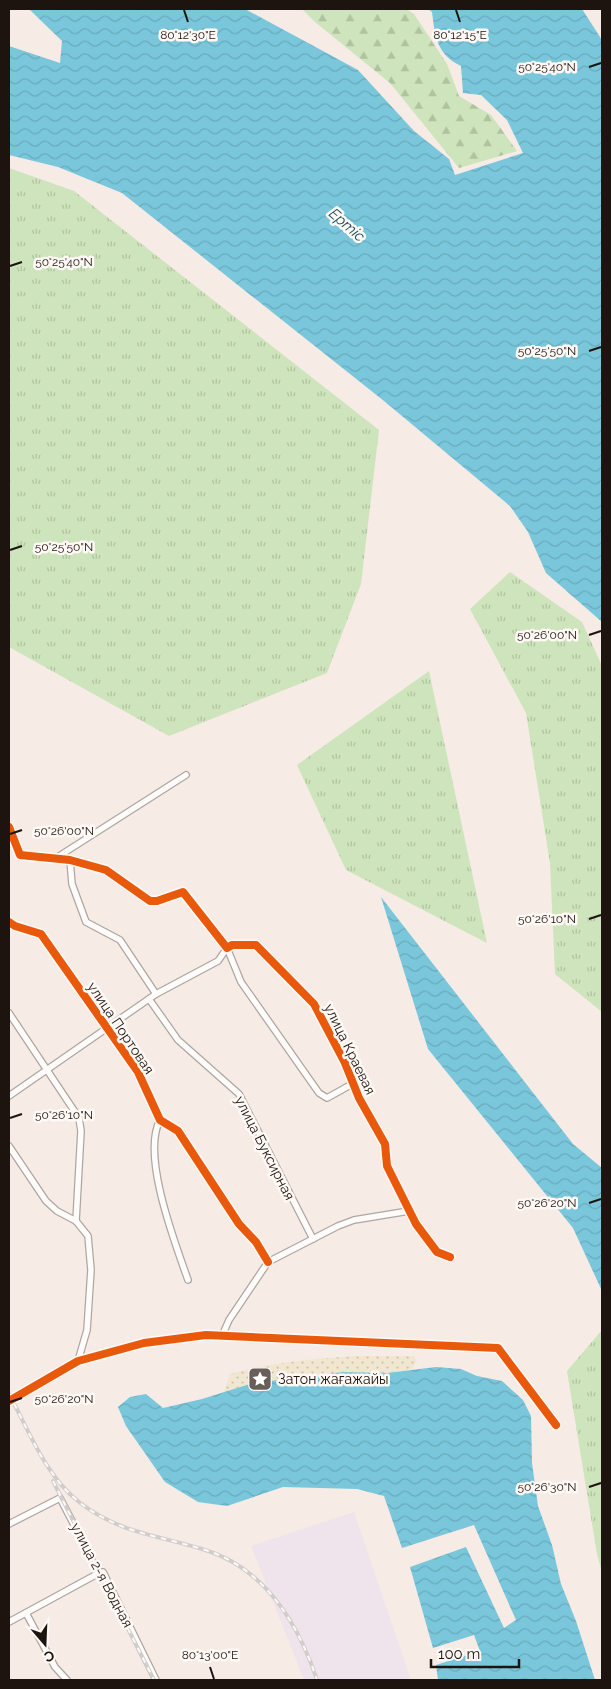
<svg xmlns="http://www.w3.org/2000/svg" width="611" height="1689" font-family="Raleway,sans-serif">
<style>
.industrial{fill:#f0e4ec}
.grass{fill:url(#grass-tufts)}
.forest{fill:url(#forest-firs)}
.sand{fill:url(#sand-dots)}
.water{fill:url(#water-waves)}
.lines{fill:none;stroke-linecap:round;stroke-linejoin:round}
.minor-casing{stroke:#afa6a1;stroke-width:8}
.minor{stroke:#fefcfb;stroke-width:5.5}
.rail-casing{stroke:#d1cdcc;stroke-width:4}
.rail{stroke:#fff9f6;stroke-width:2;stroke-dasharray:5.5;stroke-linecap:butt}
.cycleway-casing{stroke:#fff9f6;stroke-width:11}
.cycleway{stroke:#e8590c;stroke-width:8}
.ticks{fill:none;stroke:#1d140f;stroke-width:2}
.labels{text-anchor:middle;dominant-baseline:central;stroke-width:5;stroke-linejoin:round;paint-order:stroke}
.street-label{font-size:14px;fill:#1d140f;stroke:#fff9f6}
.poi-label{font-size:14px;fill:#1d140f;stroke:#fff9f6;text-anchor:start}
.water-label{font-size:15px;font-style:italic;fill:#1c4c5a;stroke:#fff9f6}
.ticks-label{font-size:12px;text-anchor:middle;fill:#1d140f;stroke:#fff9f6;stroke-width:5;stroke-linejoin:round;paint-order:stroke}
</style>
<defs>
<pattern id="grass-tufts" width="24" height="20" patternUnits="userSpaceOnUse" patternTransform="scale(1.25)"><rect width="24" height="20" fill="#cee4bc"/><path d="M3 7l-1-3M5 7V3M7 7l1-3M15 17l-1-3M17 17v-4M19 17l1-3" fill="none" stroke="#b0c3a0"/></pattern>
<pattern id="forest-firs" width="22" height="20" patternUnits="userSpaceOnUse" patternTransform="scale(1.25)"><rect width="22" height="20" fill="#cee4bc"/><path d="M5 1l3.5 6h-7zM16 11l3.5 6h-7z" fill="#b0c3a0"/></pattern>
<pattern id="sand-dots" width="8" height="8" patternUnits="userSpaceOnUse" patternTransform="scale(1.25)"><rect width="8" height="8" fill="#f1e7d0"/><path d="M2 2h.1M6 6h.1" fill="none" stroke="#cec5b1" stroke-width="1.8" stroke-linecap="round"/></pattern>
<pattern id="water-waves" width="16" height="10" patternUnits="userSpaceOnUse" patternTransform="scale(1.25)"><rect width="16" height="10" fill="#7ac7dc"/><path d="M0 5q4-4 8 0t8 0" fill="none" stroke="#69aabc"/></pattern>
</defs>
<rect width="100%" height="100%" fill="#f6ebe5"/>
<polygon class="industrial" points="354,1512 411,1680 304,1680 251,1546"/>
<g class="grass">
<polygon points="9,168 74,191 379,430 361,584 327,673 169,736 9,647"/>
<polygon points="510,572 582,622 602,666 602,1012 555,974 550,863 526,713 470,609"/>
<polygon points="429,671 487,943 346,870 297,765"/>
<polygon points="602,1330 602,1572 597,1554 567,1371"/>
</g>
<polygon class="forest" points="302,9 406,9 414,14 447,64 459,96 491,115 517,151 459,168 390,83 315,22"/>
<path class="sand" d="M354,1356h60l3,5 -6,9 -24,3 -44,-1 -119,20 6,-18c41,-12 82,-15 124,-18z"/>
<g class="water">
<path d="M29,9h216l113,61 56,61 35,28 6,16 68,-22 -16,-33 -26,-25 -18,-2 -2,-27c-24,-11 -26,-30 -29,-54l-4,-3h154l20,31v582l-56,-49 -18,-41 -18,-26 -126,-105 -262,-208 -64,-26 -49,-12v-109l51,17 2,-22z"/>
<polygon points="381,897 573,1144 602,1168 602,1291 573,1228 428,1049"/>
<polygon points="436,1367 461,1369 477,1376 502,1381 523,1400 531,1416 532,1463 538,1506 552,1545 561,1584 576,1621 595,1680 438,1680 436,1665 480,1651 474,1635 433,1648 410,1567 466,1547 504,1628 516,1620 474,1525 402,1548 384,1496 357,1489 283,1487 227,1506 198,1502 165,1482 126,1426 118,1407 130,1397 146,1394 163,1408 202,1399 253,1383 343,1372 387,1373"/>
</g>
<g class="lines">
<g class="minor-casing">
<g id="minor">
<polyline points="9,827 20,855 70,860 106,870 150,901 157,901 183,892 227,948 232,945 256,945 314,1004 345,1063 359,1098 385,1144 387,1166 416,1224 437,1252 450,1257"/>
<polyline points="56,858 186,775"/>
<polyline points="70,860 72,884 86,922 120,940 156,994"/>
<polyline points="9,922 15,926 41,934 138,1072 160,1120 178,1131 239,1224 256,1242 268,1262"/>
<polyline points="227,948 241,982 319,1093 327,1098 354,1083"/>
<polyline points="149,999 178,1040 239,1094 313,1239"/>
<polyline points="9,1013 79,1118 81,1131 76,1221"/>
<polyline points="9,1096 156,994 218,961 227,948"/>
<path d="M160,1120c-19,35 15,123 28,160"/>
<polyline points="9,1146 46,1201 57,1211 76,1221 88,1236 91,1270 87,1330 78,1361"/>
<polyline points="222,1336 229,1320 268,1262 338,1226 354,1220 409,1211"/>
<polyline points="9,1401 78,1361 144,1343 206,1335 498,1348 556,1425"/>
<polyline points="9,1524 60,1498 99,1573 103,1572 156,1680"/>
<polyline points="26,1613 55,1667 67,1680"/>
<polyline points="9,1622 99,1573"/>
</g>
</g>
<use href="#minor" class="minor"/>
<g class="rail-casing">
<g id="rail">
<path d="M9,1394c20,37 36,81 70,108 40,31 77,33 123,47 62,18 96,74 115,131"/>
<polyline points="53,1481 154,1680"/>
</g>
</g>
<use href="#rail" class="rail"/>
<g class="cycleway-casing">
<g id="cycleway">
<polyline points="9,827 20,855 70,860 106,870 150,901 157,901 183,892 227,948 232,945 256,945 314,1004 345,1063 359,1098 385,1144 387,1166 416,1224 437,1252 450,1257"/>
<polyline points="9,922 15,926 41,934 138,1072 160,1120 178,1131 239,1224 256,1242 268,1262"/>
<polyline points="9,1401 78,1361 144,1343 206,1335 498,1348 556,1425"/>
</g>
</g>
<use href="#cycleway" class="cycleway"/>
</g>
<path class="ticks" d="M184,10l4,12M456,10l4,12M589,67l12,-4M10,266l12,-4M589,351l12,-4M10,550l12,-4M589,635l12,-4M10,834l12,-4M589,919l12,-4M10,1118l12,-4M589,1203l12,-4M10,1402l12,-4M589,1487l12,-4M210,1667l4,12"/>
<defs>
<g id="sight-square" transform="scale(1.25)"><rect x="-9" y="-9" width="18" height="18" rx="4" fill="#695f5a" stroke="#fff9f6"/><path d="M0-6L1.8-2.2L6-1.7L2.9 1.2L3.7 5.4L0 3.3L-3.7 5.4L-2.9 1.2L-6-1.7L-1.8-2.2Z" fill="#fff"/></g>
</defs>
<g fill-rule="evenodd">
<use href="#sight-square" x="260" y="1379"/>
</g>
<g class="labels">
<g class="street-label">
<text transform="translate(121 1028) rotate(56)">улица Портовая</text>
<text transform="translate(350 1049) rotate(64)">улица Краевая</text>
<text transform="translate(265 1148) rotate(63)">улица Буксирная</text>
<text transform="translate(102 1575) rotate(62)">улица 2-я Водная</text>
</g>
<g class="poi-label">
<text x="278" y="1379">Затон жағажайы</text>
</g>
<g class="water-label">
<text transform="translate(347 225) rotate(41)">Ертіс</text>
</g>
</g>
<g class="ticks-label">
<text x="188" y="39">80°12'30"E</text>
<text x="460" y="39">80°12'15"E</text>
<text x="547" y="71">50°25'40"N</text>
<text x="64" y="266">50°25'40"N</text>
<text x="547" y="355">50°25'50"N</text>
<text x="64" y="551">50°25'50"N</text>
<text x="547" y="639">50°26'00"N</text>
<text x="64" y="835">50°26'00"N</text>
<text x="547" y="923">50°26'10"N</text>
<text x="64" y="1119">50°26'10"N</text>
<text x="547" y="1207">50°26'20"N</text>
<text x="64" y="1403">50°26'20"N</text>
<text x="547" y="1491">50°26'30"N</text>
<text x="210" y="1659">80°13'00"E</text>
</g>
<rect width="611" height="1689" fill="none" stroke="#1d140f" stroke-width="20"/>
<g transform="translate(45 1644) rotate(161)" stroke="#fff9f6" stroke-width="4" paint-order="stroke">
<path d="M0-4L9 19L0 12L-9 19Z" fill="#1d140f"/>
<text y="-8" font-size="14" font-weight="bold" text-anchor="middle" fill="#1d140f">С</text>
</g>
<path d="M431 1659v8h88v-8" fill="none" stroke="#1d140f" stroke-width="2.5"/>
<text x="438" y="1659" font-size="15" fill="#1d140f" stroke="#fff9f6" stroke-width="4" paint-order="stroke">100 m</text>
</svg>
